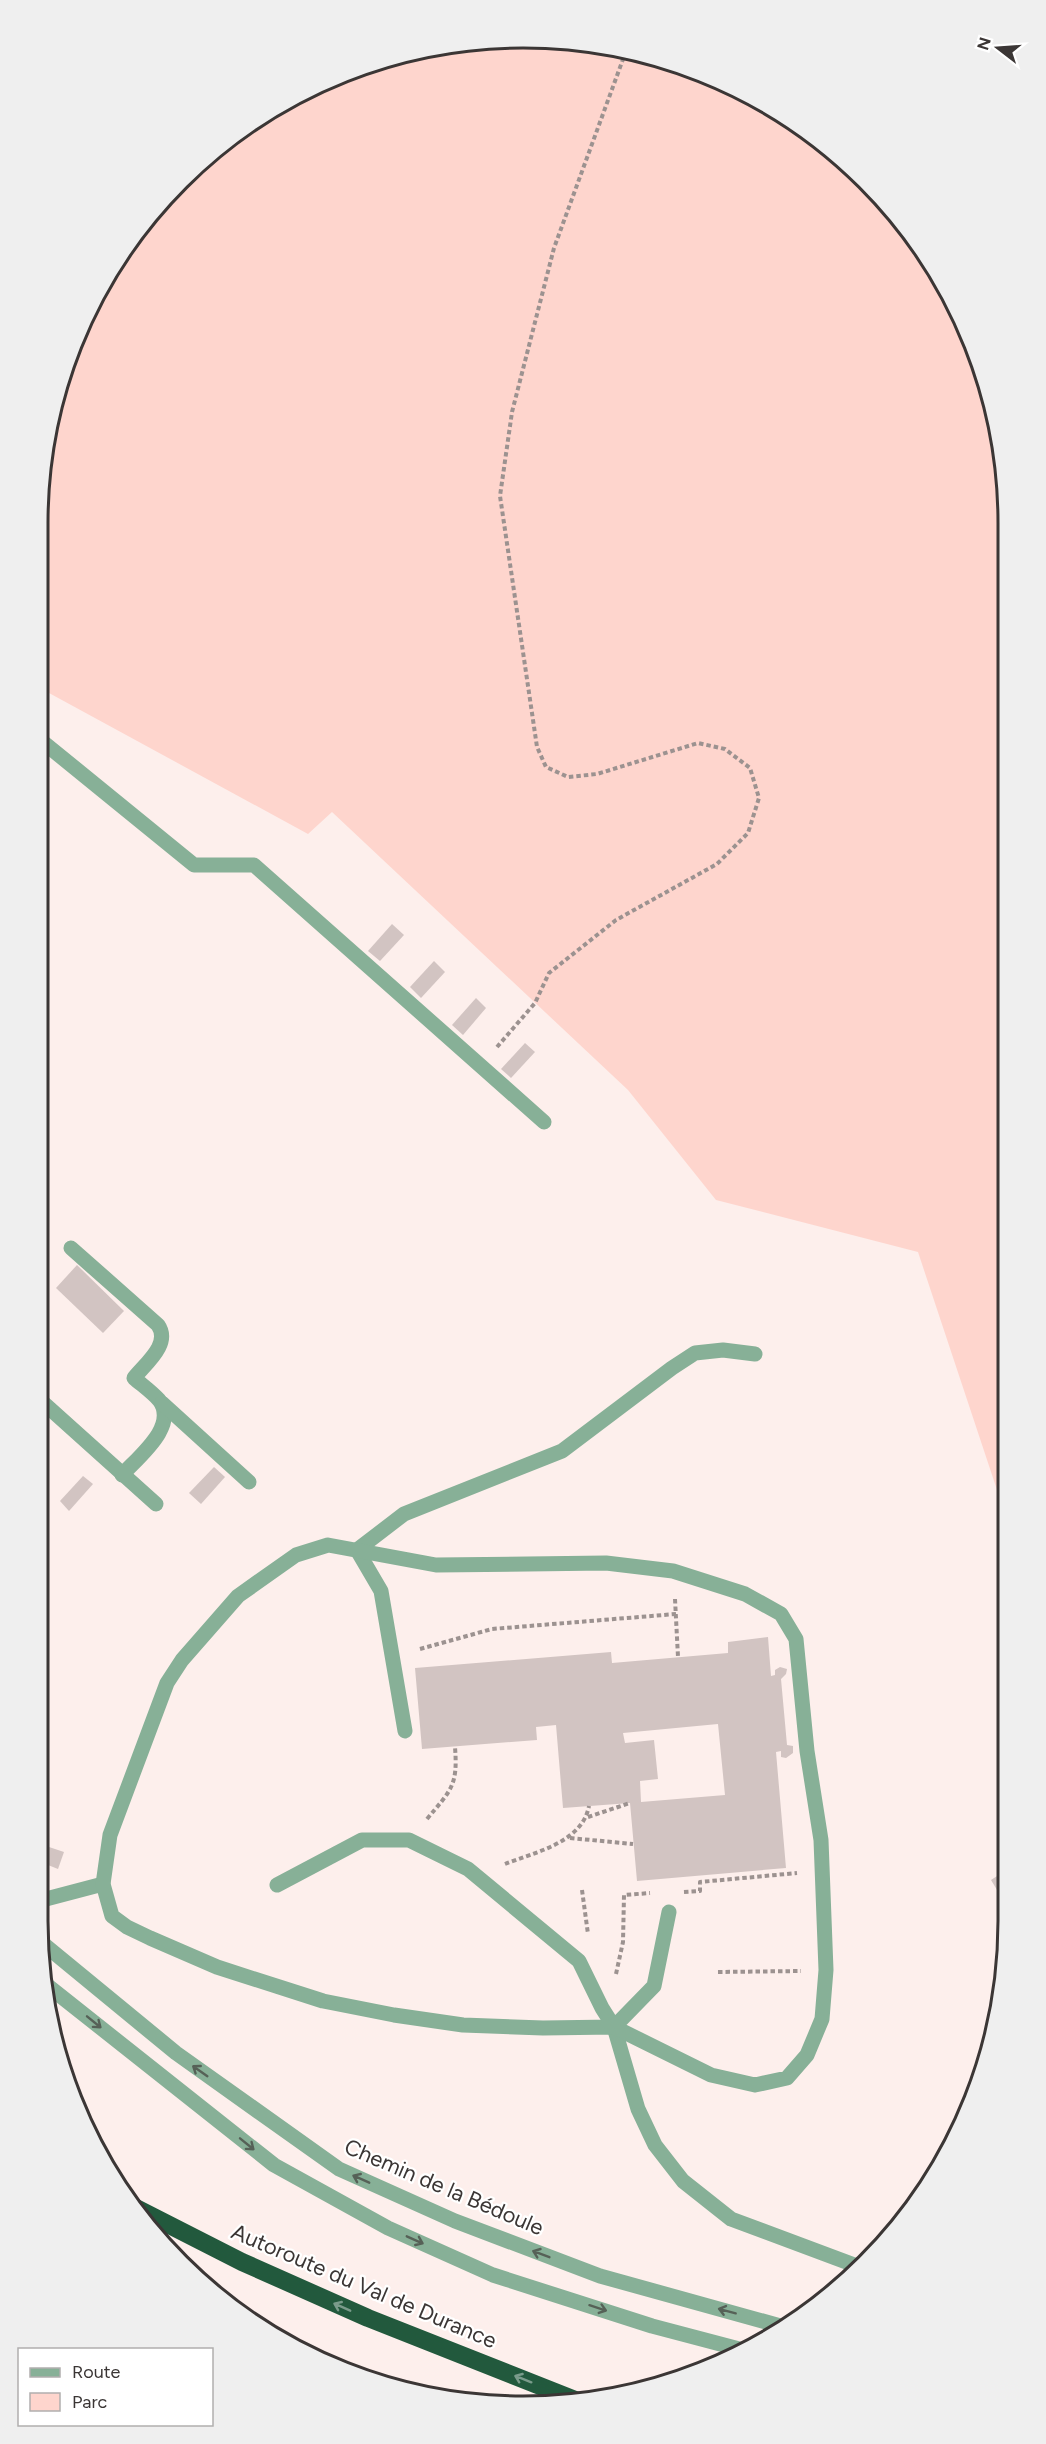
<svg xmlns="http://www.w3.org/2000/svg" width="1046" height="2444" font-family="Figtree,sans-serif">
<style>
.green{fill:#fed5cd}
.building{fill:#d2c4c2;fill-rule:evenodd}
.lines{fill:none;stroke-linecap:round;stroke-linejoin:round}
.path{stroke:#9c9290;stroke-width:4;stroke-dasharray:4.5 3;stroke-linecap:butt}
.minor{stroke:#87b097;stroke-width:15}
.highway{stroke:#22593d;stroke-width:18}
.oneway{stroke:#566157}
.oneway2{stroke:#7a9b8b}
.labels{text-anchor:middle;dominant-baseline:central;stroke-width:4.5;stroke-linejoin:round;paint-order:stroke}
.street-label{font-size:22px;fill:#3b3635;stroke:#fff}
.rim{fill:none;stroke:#3b3635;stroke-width:3}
</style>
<rect width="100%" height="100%" fill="#fdefec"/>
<polygon class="green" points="492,39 587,42 679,63 818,138 908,227 971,337 1004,459 1007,1520 918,1252 716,1200 628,1090 332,812 308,834 38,687 38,523 63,367 103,280 158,203 228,138 309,87 398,54"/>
<g class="building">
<polygon points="392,924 404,935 380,961 368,951"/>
<polygon points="434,961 445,972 421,998 410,987"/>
<polygon points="476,998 486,1008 463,1035 452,1025"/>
<polygon points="525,1043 535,1052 511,1078 501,1069"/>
<polygon points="77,1265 124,1311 103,1333 56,1288"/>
<polygon points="214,1467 225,1477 201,1504 189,1493"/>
<polygon points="83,1476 93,1484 69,1511 60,1501"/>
<path d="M768,1637l3,39 4,-1v-5l5,-3 7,2 -1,5 -5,5 6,66 6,1v7l-7,5 -5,-1v-6l-5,1 10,116 -149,13 -7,-78 -67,5 -7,-83 -20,2 1,13 -115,9 -7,-81 196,-16 1,11 116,-10v-11zM718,1724l7,71 -84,7 -1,-21 18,-2 -4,-39 -29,3 -2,-10z"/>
<polygon points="49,1847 64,1852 58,1869 43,1863"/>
<polygon points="1008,1869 1008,1908 991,1880"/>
</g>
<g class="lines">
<g class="path">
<polyline points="497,1047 535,1003 549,973 616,920 717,864 748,833 759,798 750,768 725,749 698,743 597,774 568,777 546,767 537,747 500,496 512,412 554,248 626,51"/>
<polyline points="675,1599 678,1657"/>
<polyline points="420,1649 492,1629 676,1614"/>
<polyline points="588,1817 630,1803"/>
<path d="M427,1819c24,-29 31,-33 28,-72"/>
<polyline points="570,1838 633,1844"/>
<path d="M505,1864c30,-12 77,-21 84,-58"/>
<polyline points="582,1890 588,1934"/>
<polyline points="684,1892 700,1891 700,1882 797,1873"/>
<polyline points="718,1972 801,1971"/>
<polyline points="616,1974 623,1942 624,1895 650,1893"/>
</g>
<g class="minor">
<polyline points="38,738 194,865 254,865 544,1122"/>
<path d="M71,1248l87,77c13,19 -12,38 -24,53 8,7 18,14 25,22 20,26 -21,57 -37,75"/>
<polyline points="38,1398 156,1504"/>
<polyline points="162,1403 249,1482"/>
<polyline points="405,1731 381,1591 357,1550 404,1514 562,1451 672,1368 695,1353 723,1350 755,1354"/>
<polyline points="277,1885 362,1840 409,1840 468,1869 579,1961 602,2008 614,2027 638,2109 655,2145 683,2181 731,2219 857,2266"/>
<polyline points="38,1896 46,1899 103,1884"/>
<polyline points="41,1942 176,2053 339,2169 455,2221 600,2276 784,2327"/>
<polyline points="48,1986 274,2165 388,2228 493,2275 652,2326 743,2350"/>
<polyline points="614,2027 711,2075 755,2085 787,2078 807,2055 822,2019 826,1970 821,1840 807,1751 796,1639 781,1614 745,1594 673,1571 606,1563 436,1565 328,1545 296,1555 238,1596 182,1660 167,1683 110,1835 103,1884 112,1916 127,1927 150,1938 217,1967 323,2001 394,2015 463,2025 543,2028 614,2027 654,1986 669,1912"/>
</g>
<g class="highway">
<polyline points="134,2207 242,2262 368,2318 578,2401"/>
<polyline points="422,2395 430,2397"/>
</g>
</g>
<defs><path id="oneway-shaft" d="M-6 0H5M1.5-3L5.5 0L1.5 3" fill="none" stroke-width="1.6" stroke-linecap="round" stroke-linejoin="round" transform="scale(1.5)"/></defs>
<g class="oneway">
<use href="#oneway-shaft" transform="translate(94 2022) rotate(39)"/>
<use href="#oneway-shaft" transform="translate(200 2071) rotate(-145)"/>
<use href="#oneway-shaft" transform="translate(247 2144) rotate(39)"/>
<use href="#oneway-shaft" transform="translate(361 2179) rotate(-156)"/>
<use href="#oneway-shaft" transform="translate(415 2240) rotate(24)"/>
<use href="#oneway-shaft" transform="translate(541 2254) rotate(-159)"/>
<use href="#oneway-shaft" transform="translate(598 2308) rotate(18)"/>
<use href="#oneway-shaft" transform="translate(727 2311) rotate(-165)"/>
</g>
<g class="oneway2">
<use href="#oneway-shaft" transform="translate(342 2307) rotate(-156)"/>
<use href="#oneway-shaft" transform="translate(523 2379) rotate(-158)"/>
</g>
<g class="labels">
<g class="street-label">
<text transform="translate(444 2187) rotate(23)">Chemin de la Bédoule</text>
<text transform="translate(364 2286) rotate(23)">Autoroute du Val de Durance</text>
</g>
</g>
<path d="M0 0H1046V2444H0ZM523 48H523A475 475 0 0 1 998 523V1921A475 475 0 0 1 523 2396H523A475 475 0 0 1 48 1921V523A475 475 0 0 1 523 48Z" fill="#efefef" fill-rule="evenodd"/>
<path class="rim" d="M523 48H523A475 475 0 0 1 998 523V1921A475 475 0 0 1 523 2396H523A475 475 0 0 1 48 1921V523A475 475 0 0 1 523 48Z"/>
<rect x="18" y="2348" width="195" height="78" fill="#ffffff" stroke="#b1afae" stroke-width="1.5"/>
<rect x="30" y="2368" width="30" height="9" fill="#87b097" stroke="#b1afae" stroke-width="1.5"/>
<text x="72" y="2378" font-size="18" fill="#3b3635">Route</text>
<rect x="30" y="2393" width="30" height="18" fill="#fed5cd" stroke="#b1afae" stroke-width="1.5"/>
<text x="72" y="2408" font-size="18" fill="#3b3635">Parc</text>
<g transform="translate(998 48) rotate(287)" stroke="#ffffff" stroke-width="4.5" paint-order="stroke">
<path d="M0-4.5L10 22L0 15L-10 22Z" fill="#3b3635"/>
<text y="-9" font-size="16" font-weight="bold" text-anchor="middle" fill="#3b3635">N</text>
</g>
</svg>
